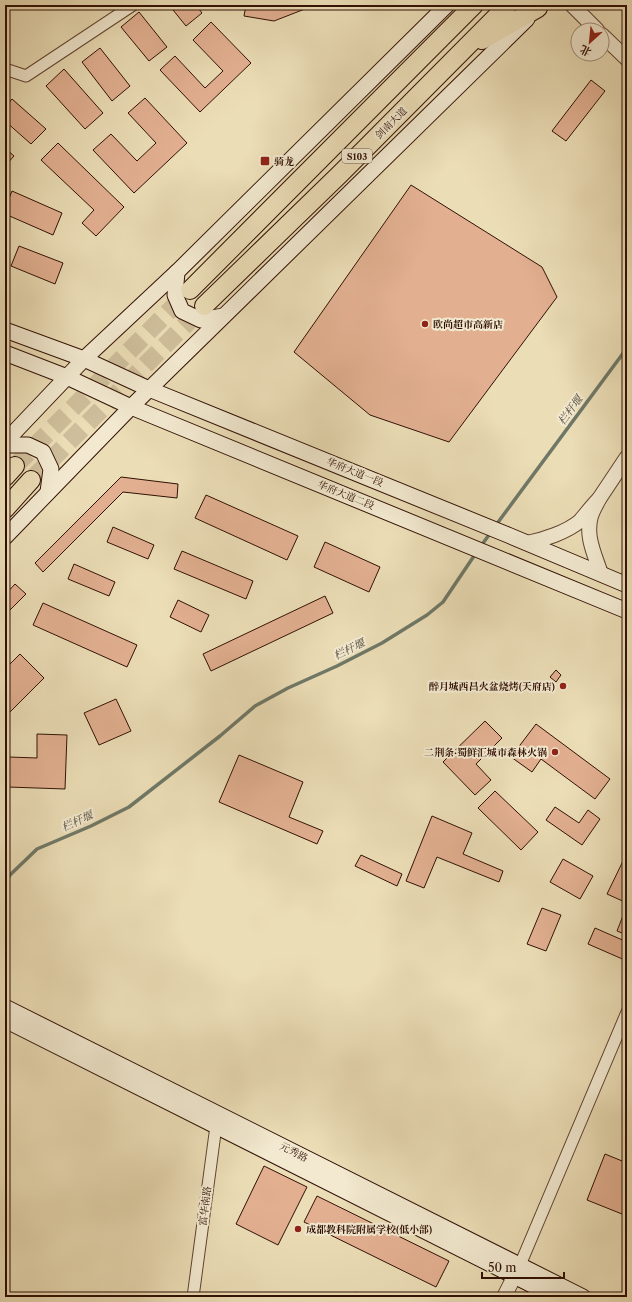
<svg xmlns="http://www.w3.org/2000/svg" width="632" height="1302" font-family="'Libre Caslon Text','Noto Serif SC',serif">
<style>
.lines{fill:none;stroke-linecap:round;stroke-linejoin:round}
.stream{stroke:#6f7867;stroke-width:3.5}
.building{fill:#e2b091;stroke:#311004}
.trunk-tunnel{stroke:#cfbe9b;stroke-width:18;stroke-dasharray:18 9;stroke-linecap:butt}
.minor-casing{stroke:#604330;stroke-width:13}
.tertiary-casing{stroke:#604330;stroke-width:16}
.secondary-casing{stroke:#311004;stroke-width:17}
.trunk-casing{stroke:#311004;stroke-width:20}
.minor{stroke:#f2e9d0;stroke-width:11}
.tertiary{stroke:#f2e9d0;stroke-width:14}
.secondary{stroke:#f2e9d0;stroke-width:15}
.trunk{stroke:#ebddb6;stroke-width:18}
.poi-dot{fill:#8f2418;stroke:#f2e9d0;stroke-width:1.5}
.labels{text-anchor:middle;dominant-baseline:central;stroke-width:4;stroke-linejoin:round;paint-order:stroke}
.shield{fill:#f2e9d0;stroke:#6b5141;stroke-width:1}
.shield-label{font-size:9px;font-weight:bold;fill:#311004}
.street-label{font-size:10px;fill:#311004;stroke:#f2e9d0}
.poi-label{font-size:10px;font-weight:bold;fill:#311004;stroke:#f2e9d0;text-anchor:start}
.water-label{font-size:11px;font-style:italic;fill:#554d3e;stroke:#f2e9d0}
</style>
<rect width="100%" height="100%" fill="#ebddb6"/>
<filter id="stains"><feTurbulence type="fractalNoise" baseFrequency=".005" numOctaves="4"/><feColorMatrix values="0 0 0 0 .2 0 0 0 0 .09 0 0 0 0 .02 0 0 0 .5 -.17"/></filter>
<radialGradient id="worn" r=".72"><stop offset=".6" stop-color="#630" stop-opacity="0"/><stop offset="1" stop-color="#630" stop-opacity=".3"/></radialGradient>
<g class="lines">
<g class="stream">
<polyline points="496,525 627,348"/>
<polyline points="481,546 491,532"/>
<polyline points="5,884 10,875 37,849 91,826 129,807 220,736 255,706 288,688 337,666 382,643 427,615 443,602 476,553"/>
</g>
</g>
<g class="building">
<polygon points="169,5 196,5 202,13 186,26"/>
<polygon points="246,5 311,5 310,7 274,21 244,16"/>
<polygon points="139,12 167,47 149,61 121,27"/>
<polygon points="211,22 251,63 200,112 160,70 175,56 205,88 223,71 193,40"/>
<polygon points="100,48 130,86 112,101 82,62"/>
<polygon points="64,69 103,113 85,129 46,86"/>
<polygon points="591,80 605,91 566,141 552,131"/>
<polygon points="145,98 187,143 134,193 93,150 111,134 137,161 156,143 128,113"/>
<polygon points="12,99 46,129 31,144 5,121 5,107"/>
<polygon points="58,143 124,207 96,236 82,223 94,210 41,160"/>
<polygon points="5,148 14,156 5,166"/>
<polygon points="411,185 542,267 557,297 449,442 370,415 294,352"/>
<polygon points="12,191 62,213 53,235 5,214 5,208"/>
<polygon points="19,246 63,263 55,284 11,266"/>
<polygon points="121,477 178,484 177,498 123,492 43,572 35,563"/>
<polygon points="206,495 298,536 287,560 195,518"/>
<polygon points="113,527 154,545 148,559 107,542"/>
<polygon points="325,542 380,567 369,592 314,567"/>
<polygon points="182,551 253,581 246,599 174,569"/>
<polygon points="74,564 115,582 109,596 68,579"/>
<polygon points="15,584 26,594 5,615 5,595"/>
<polygon points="325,596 333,613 211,671 203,654"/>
<polygon points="178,600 209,615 201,632 170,617"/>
<polygon points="43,603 137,645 127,667 33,625"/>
<polygon points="20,654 44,678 5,717 5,669"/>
<polygon points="556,670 561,675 556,682 550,677"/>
<polygon points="116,699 131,731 99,745 84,713"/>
<polygon points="485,721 502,738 476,764 491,780 475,795 443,762"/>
<polygon points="536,724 610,779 595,799 541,759 532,772 511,757"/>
<polygon points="37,734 67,735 65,789 8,787 9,757 37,758"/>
<polygon points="239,755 303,782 289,817 323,831 317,844 219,802"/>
<polygon points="495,791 538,832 521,850 478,808"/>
<polygon points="555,807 579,823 588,810 600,819 582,845 546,820"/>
<polygon points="432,816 472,833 463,854 503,871 499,882 437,857 424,888 406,881"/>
<polygon points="361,855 402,874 397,886 355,866"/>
<polygon points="563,859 593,876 580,899 550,882"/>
<polygon points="623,861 627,863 627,903 607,894"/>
<polygon points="542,908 561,915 546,951 527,944"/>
<polygon points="624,913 627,914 627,935 617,931"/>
<polygon points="595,928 627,942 627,961 588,944"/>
<polygon points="605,1154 627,1163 627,1216 587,1200"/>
<polygon points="264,1166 307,1187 278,1245 236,1224"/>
<polygon points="317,1196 449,1261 436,1287 304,1222"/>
<polygon points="356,1292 365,1297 353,1297"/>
</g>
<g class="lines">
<g class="trunk-tunnel">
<polyline points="15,466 190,290"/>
<polyline points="31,480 204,306"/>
</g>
<g class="minor-casing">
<g id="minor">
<polyline points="5,69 26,76 133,5"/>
<polyline points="520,1265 627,1012"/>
<polyline points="193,1297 216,1126 219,1120"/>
</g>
</g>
<g class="tertiary-casing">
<g id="tertiary">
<polyline points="572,5 597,30"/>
<polyline points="602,35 627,59"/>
<polyline points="599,499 627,457"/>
<path d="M527,543c16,-3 40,-11 53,-22 6,-7 12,-15 19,-22 -3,6 -6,11 -8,17 -6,20 4,39 10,58"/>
<polyline points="504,1297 519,1267"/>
</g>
</g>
<g class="secondary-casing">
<g id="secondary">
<polyline points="177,272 175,295 182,311 201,320 223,316"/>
<polyline points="5,330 84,359 149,389 508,535 627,585"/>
<polyline points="5,353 67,377 131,407 627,611"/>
<polyline points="5,442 84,359 177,272 447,5"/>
<polyline points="5,445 28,445 43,452 51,469 48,492"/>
<polyline points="5,537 131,407 527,19"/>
<polyline points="5,1007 583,1297"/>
<polyline points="5,1020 556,1297"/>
</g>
</g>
<g class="trunk-casing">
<g id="trunk">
<polyline points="482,40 538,8"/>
<polyline points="190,290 474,5"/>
<polyline points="204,306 340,174 508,5"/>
<polyline points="5,477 15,466"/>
<polyline points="5,509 31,480"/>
</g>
</g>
<use href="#minor" class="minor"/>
<use href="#tertiary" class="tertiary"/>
<use href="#secondary" class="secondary"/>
<use href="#trunk" class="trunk"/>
</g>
<g class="poi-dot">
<rect x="260" y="156" width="10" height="10" rx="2"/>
<circle cx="425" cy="324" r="4"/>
<circle cx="563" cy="686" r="4"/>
<circle cx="555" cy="752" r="4"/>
<circle cx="298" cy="1229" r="4"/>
</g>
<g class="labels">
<rect class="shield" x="342" y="149" width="30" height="14" rx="3"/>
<g class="shield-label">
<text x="357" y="156">S103</text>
</g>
<g class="street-label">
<text transform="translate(391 123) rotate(-45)">剑南大道</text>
<text transform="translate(355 472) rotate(22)">华府大道一段</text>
<text transform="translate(346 495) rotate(22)">华府大道二段</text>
<text transform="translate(294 1152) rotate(27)">元秀路</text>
<text transform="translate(205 1206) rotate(-83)">富华南路</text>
</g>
<g class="poi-label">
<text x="274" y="161">骑龙</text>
<text x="433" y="324">欧尚超市高新店</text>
<text x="555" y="686" text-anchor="end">醉月城西昌火盆烧烤(天府店)</text>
<text x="547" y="752" text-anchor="end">二荆条·蜀鲜汇城市森林火锅</text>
<text x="306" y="1229">成都教科院附属学校(低小部)</text>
</g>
<g class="water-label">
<text transform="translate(570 410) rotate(-54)">栏杆堰</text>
<text transform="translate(349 649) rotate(-26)">栏杆堰</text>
<text transform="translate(77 821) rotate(-25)">栏杆堰</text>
</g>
</g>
<rect width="632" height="1302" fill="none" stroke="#ebddb6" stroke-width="20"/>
<rect x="6" y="6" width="620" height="1290" fill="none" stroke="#311004" stroke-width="2"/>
<rect x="10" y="10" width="612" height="1282" fill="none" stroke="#311004"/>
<g transform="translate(590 42) rotate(207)"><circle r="19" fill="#f2e9d0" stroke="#a5927e"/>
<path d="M0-3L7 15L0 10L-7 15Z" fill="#8f2418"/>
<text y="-6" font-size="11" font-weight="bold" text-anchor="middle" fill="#311004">北</text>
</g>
<path d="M482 1272v6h82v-6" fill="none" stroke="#311004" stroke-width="2"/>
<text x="488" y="1272" font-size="12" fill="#311004" stroke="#f2e9d0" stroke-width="3" paint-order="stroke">50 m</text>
<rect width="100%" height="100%" filter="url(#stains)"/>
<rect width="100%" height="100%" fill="url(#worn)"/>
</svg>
